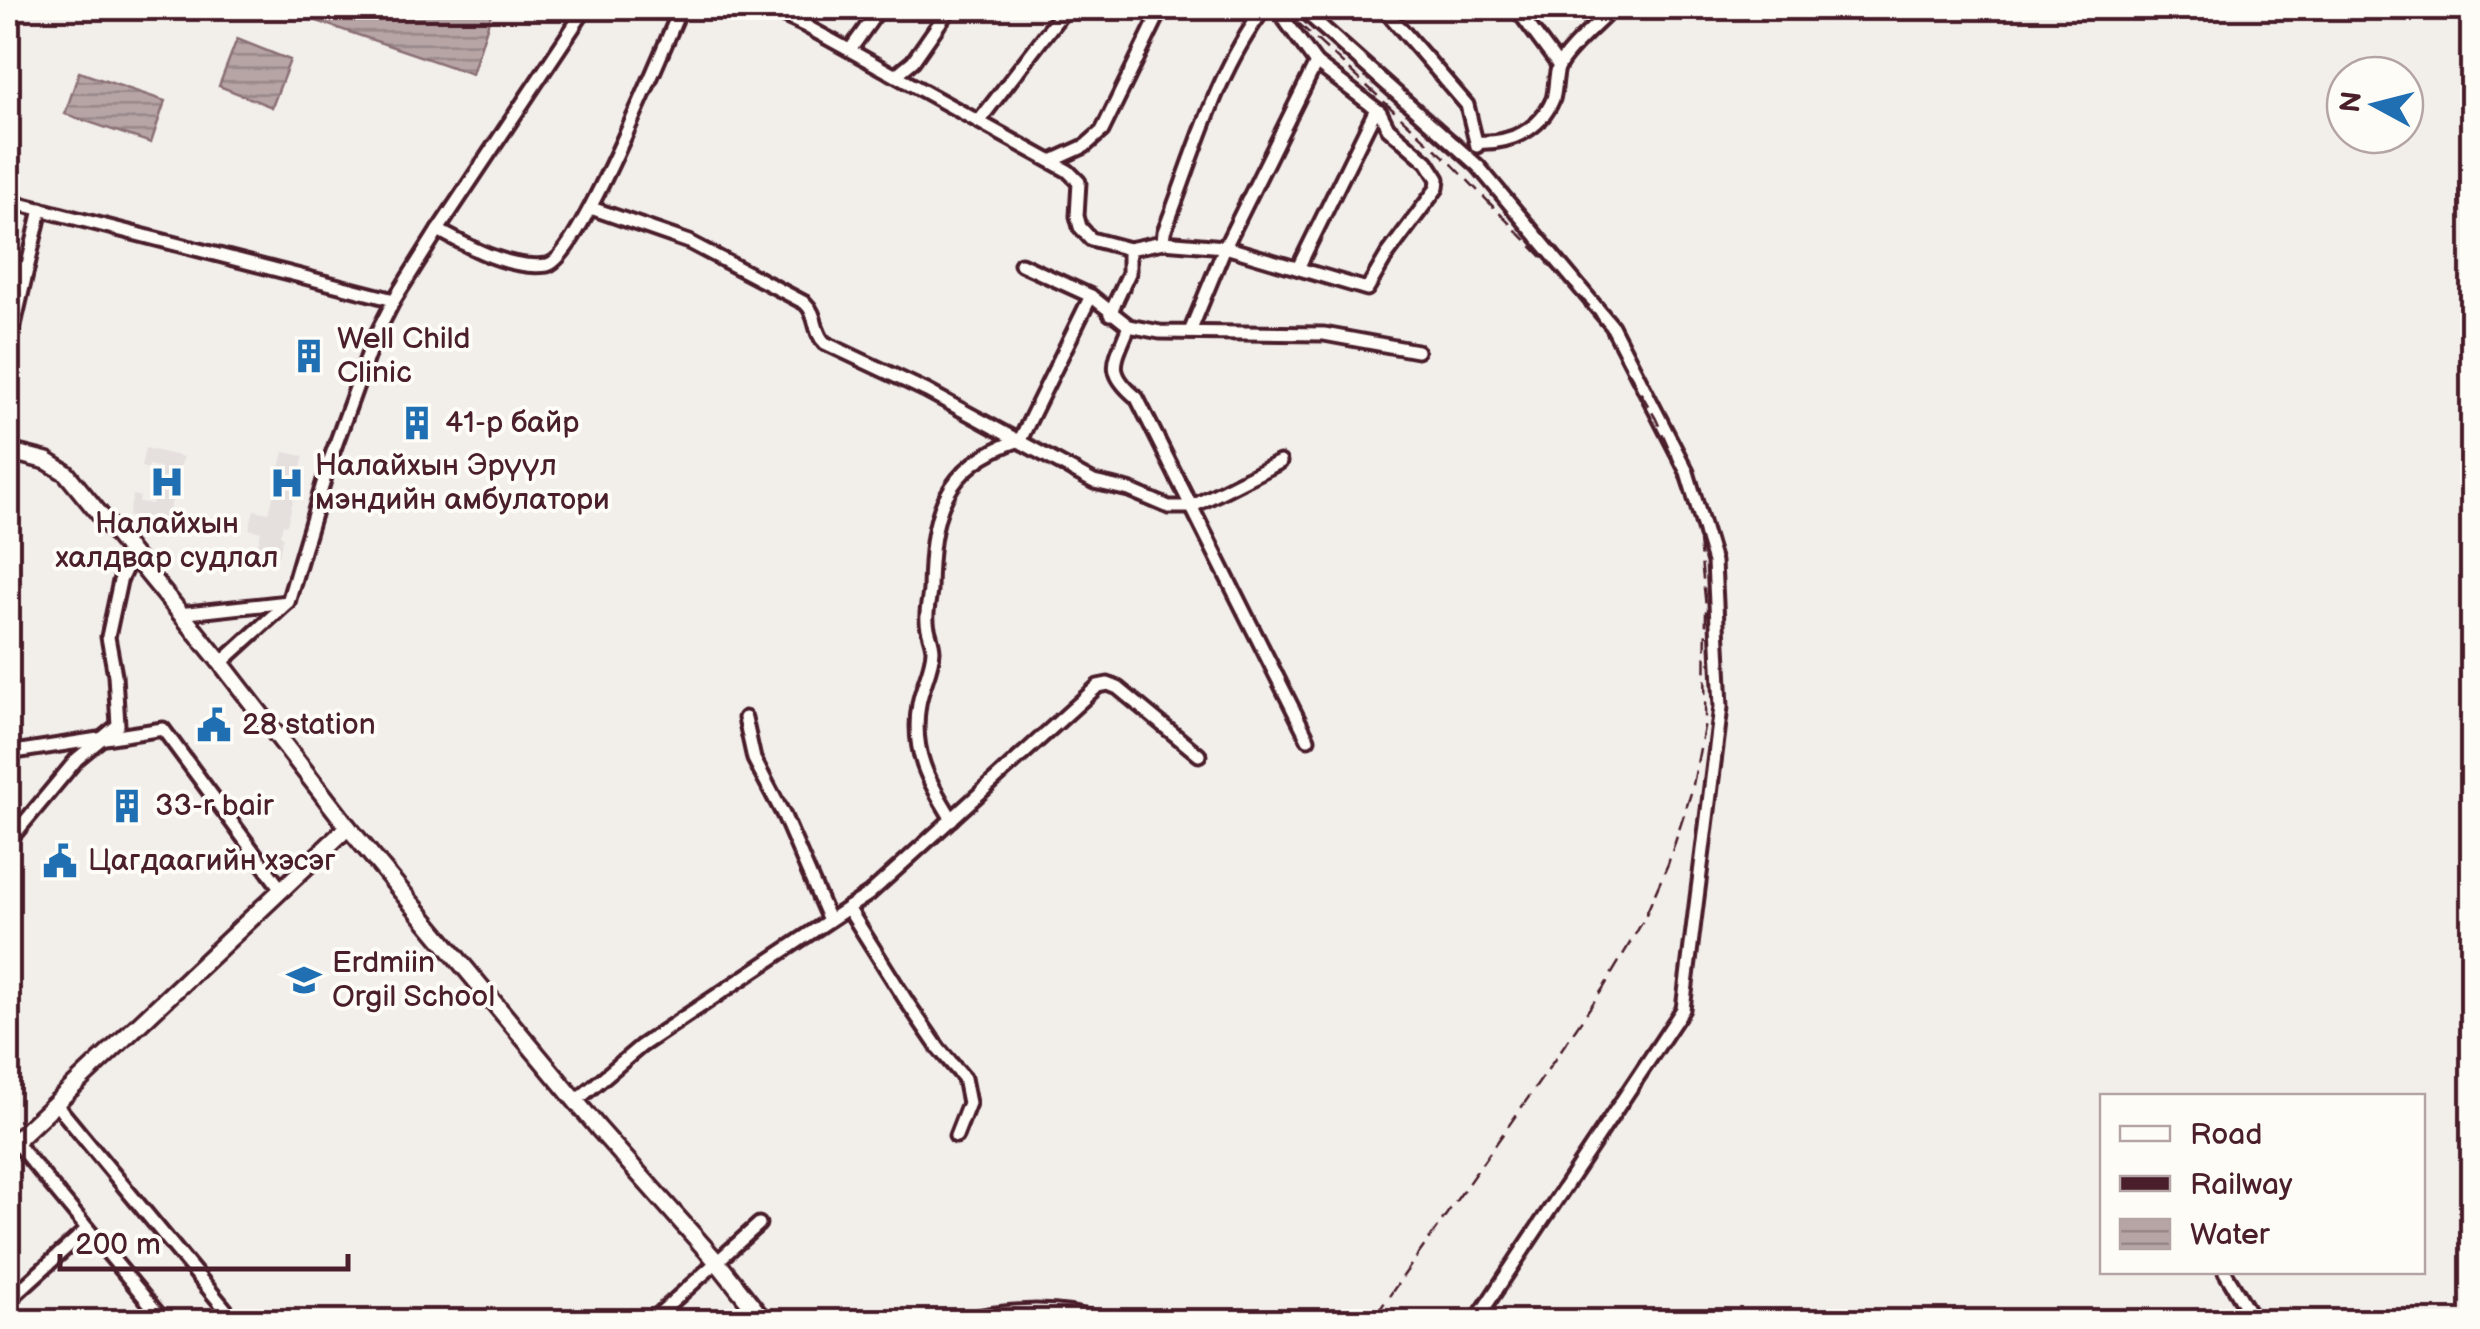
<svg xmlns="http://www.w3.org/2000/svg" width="2480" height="1329" font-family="'Balsamiq Sans',sans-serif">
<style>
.built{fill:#e5dfdd}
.water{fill:url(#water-rules);stroke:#8b6f75;stroke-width:2.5}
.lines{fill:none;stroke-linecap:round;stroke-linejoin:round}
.stream{stroke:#8b6f75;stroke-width:2.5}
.street-casing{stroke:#4a1f2b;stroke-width:19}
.secondary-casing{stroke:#4a1f2b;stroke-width:22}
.street{stroke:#fdfcf7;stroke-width:11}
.secondary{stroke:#fdfcf7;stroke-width:15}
.rail{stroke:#4a1f2b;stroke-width:2.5;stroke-dasharray:15 8;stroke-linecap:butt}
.labels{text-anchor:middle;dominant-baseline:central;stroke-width:8;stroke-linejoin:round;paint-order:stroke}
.poi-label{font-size:30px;fill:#4a1f2b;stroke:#fdfcf7;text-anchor:start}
</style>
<defs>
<pattern id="water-rules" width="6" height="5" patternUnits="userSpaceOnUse" patternTransform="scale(2.5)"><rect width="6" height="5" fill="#b7a5a6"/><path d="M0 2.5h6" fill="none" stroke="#978687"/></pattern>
</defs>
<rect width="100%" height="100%" fill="#f2efeb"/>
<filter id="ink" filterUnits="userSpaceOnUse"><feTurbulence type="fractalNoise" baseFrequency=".01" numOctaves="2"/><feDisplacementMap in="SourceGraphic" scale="20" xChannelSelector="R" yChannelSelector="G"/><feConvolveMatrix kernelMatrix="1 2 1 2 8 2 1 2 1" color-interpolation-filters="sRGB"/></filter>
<g filter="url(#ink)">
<g class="built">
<polygon points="145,448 183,457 166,525 128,516 133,495 140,497 139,502 152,504 161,468 149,465 148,469 141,467"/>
<polygon points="284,452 304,456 287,525 283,524 280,535 283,537 279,556 256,551 261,532 249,529 254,510 269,513"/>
</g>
<g class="water">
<polygon points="279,8 493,8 472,74"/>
<polygon points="237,39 290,60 272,107 219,86"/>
<polygon points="79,72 165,101 151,143 65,114"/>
</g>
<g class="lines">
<polyline class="stream" points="191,8 196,19"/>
<g class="street-casing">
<g id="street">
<polyline points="767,8 802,24 1068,171 1079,182 1077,216 1080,227 1091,239 1129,249 1163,242 1225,247 1367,289 1387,255 1437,188 1438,179 1427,162 1388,128 1380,112 1316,63 1276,8"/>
<polyline points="1301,8 1478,166 1612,326 1687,472 1714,562 1721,707 1683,1009 1475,1322"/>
<polyline points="1383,8 1467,105 1477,146"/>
<polyline points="1516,8 1559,66"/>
<polyline points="802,24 814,8"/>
<polyline points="850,50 880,8"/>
<polyline points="896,75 913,61 950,8"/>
<polyline points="979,121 1066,8"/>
<path d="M1477,142c32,2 63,-11 76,-43 3,-10 2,-22 5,-31 6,-15 36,-41 48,-53l-6,-7"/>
<polyline points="1052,161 1085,146 1102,131 1162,8"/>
<polyline points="8,201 394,300"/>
<path d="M591,208l98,34 116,61c13,12 8,29 20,40l102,48 167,91 35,8 40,17h22l89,-45"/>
<path d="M438,230c31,17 72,40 109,35 31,-5 117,-220 134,-257"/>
<path d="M1163,242l1,-10c30,-75 51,-159 101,-224"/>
<polyline points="1021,264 1091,296 1129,326 1160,332 1324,334 1417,351"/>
<polyline points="8,265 27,269"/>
<polyline points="1298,268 1376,109"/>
<polyline points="1110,314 1129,273 1129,249"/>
<path d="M1129,326c-14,36 -25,45 8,72l171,341"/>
<polyline points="1190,332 1225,247 1316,63"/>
<polyline points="8,351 41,209"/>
<polyline points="179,614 288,602"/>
<polyline points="221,663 288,602 330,460 373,341 394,300 438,230 586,8"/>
<polyline points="745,718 754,759 784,816 829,920"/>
<polyline points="8,753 163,729 281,889"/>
<path d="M952,819c-24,-38 -41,-68 -33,-115 3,-18 13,-35 14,-53 0,-10 -6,-20 -6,-30 -1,-10 2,-20 3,-31 1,-74 12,-125 90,-150l71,-144"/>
<polyline points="8,842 77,759 118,725 115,675 108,637 120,581 132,555"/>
<polyline points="848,908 907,1002 939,1049 964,1078 969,1103 956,1136"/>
<polyline points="576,1101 641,1046 869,894 1098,686 1108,684 1118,688 1199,755"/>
<polyline points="55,1103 236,1322"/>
<polyline points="8,1133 165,1322"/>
<polyline points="2225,1272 2255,1322"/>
<polyline points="8,1301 87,1229"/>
<polyline points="8,1316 12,1322"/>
<polyline points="650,1322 759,1224"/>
<path d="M955,1322c49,-13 104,-16 152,0"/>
</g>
</g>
<g class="secondary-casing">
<g id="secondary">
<polyline points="8,451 47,461 66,473 221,663 348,827 599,1129 718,1263 765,1322"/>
<polyline points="8,1148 348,827"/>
</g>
</g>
<use href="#street" class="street"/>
<use href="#secondary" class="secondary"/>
<polyline class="rail" points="1282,8 1453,165 1592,309 1656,419 1671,453 1698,532 1706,607 1705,722 1692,790 1668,864 1643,921 1604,987 1540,1081 1371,1322"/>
</g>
</g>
<defs>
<g id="building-bare" transform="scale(2.7)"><path d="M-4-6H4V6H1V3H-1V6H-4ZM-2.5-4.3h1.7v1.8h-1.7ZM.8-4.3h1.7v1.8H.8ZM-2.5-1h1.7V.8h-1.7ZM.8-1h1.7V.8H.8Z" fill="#1f6fb2" stroke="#fdfcf7" stroke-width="2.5" paint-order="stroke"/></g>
<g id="hospital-bare" transform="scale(2.7)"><path d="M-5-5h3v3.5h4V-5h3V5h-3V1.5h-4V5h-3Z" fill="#1f6fb2" stroke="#fdfcf7" stroke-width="2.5" paint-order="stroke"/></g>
<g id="civic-bare" transform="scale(2.7)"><path d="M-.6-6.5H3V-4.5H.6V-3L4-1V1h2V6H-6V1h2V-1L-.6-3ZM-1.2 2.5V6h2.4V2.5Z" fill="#1f6fb2" stroke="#fdfcf7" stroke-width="2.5" paint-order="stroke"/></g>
<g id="school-bare" transform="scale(2.7)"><path d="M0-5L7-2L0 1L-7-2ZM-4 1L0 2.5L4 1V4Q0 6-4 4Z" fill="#1f6fb2" stroke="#fdfcf7" stroke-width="2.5" paint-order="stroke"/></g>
</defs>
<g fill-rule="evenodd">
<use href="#building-bare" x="309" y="356"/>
<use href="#building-bare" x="417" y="423"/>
<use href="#hospital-bare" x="167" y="482"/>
<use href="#hospital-bare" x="287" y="483"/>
<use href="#civic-bare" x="214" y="725"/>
<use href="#building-bare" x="127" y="806"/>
<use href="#civic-bare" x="60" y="861"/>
<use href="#school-bare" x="304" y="980"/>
</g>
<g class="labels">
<g class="poi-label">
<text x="337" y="339">Well Child<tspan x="337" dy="34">Clinic</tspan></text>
<text x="445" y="423">41-р байр</text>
<text x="315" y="466">Налайхын Эрүүл<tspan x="315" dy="34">мэндийн амбулатори</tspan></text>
<text x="167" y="524" text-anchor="middle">Налайхын<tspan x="167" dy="34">халдвар судлал</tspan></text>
<text x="242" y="725">28 station</text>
<text x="155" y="806">33-r bair</text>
<text x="88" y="861">Цагдаагийн хэсэг</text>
<text x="332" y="963">Erdmiin<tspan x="332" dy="34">Orgil School</tspan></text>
</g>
</g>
<rect width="2480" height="1329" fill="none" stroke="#fdfcf7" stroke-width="40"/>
<rect x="20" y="20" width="2440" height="1289" fill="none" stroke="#4a1f2b" stroke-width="4" filter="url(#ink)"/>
<rect x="2100" y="1094" width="325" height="180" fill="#fdfcf7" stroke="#b5a4a5" stroke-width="2.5"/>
<rect x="2120" y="1126" width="50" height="15" fill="#fdfcf7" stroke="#b5a4a5" stroke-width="2.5"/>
<text x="2190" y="1144" font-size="30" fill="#4a1f2b">Road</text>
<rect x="2120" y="1176" width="50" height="15" fill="#4a1f2b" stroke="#b5a4a5" stroke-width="2.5"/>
<text x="2190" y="1194" font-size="30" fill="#4a1f2b">Railway</text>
<rect x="2120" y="1219" width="50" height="30" fill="url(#water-rules)" stroke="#b5a4a5" stroke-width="2.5"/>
<text x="2190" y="1244" font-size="30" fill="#4a1f2b">Water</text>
<g transform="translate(2375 105) rotate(277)"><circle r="48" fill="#fdfcf7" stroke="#b5a4a5" stroke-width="2.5"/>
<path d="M0-8L18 38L0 25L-18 38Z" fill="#1f6fb2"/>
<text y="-15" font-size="28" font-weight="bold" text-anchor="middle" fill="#4a1f2b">N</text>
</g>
<path d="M60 1254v15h288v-15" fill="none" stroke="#4a1f2b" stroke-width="5"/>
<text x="75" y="1254" font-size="30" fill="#4a1f2b" stroke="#fdfcf7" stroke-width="8" paint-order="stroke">200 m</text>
</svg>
